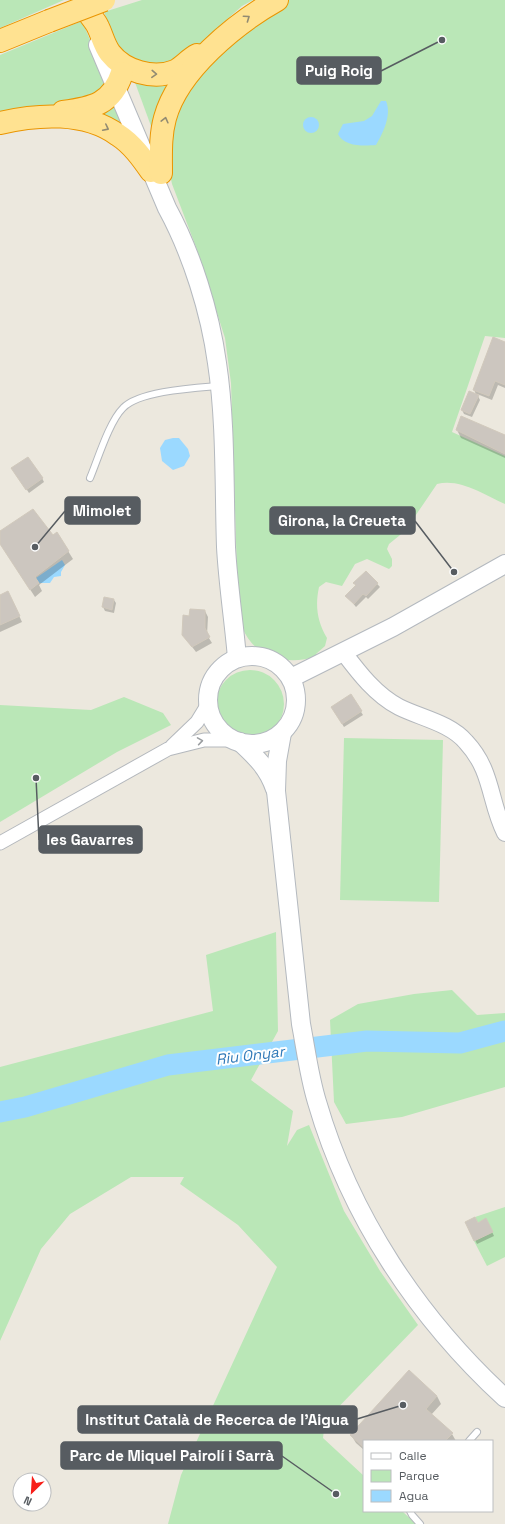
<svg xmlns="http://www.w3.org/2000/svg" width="505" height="1524" font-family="'Space Grotesk',sans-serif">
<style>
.green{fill:#bae7b7}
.water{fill:#9bd9ff}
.shadow{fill:#0003}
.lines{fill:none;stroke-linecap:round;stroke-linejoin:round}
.river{stroke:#9bd9ff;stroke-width:21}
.building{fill:#ccc6bf;stroke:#d1c9bc}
.service-casing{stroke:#b4b8bd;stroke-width:8}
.minor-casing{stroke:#b4b8bd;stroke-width:15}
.tertiary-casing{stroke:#b4b8bd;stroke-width:18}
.secondary-casing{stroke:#b4b9bf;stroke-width:20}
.trunk-casing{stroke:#ea9500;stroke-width:24}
.service{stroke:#fff;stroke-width:6}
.minor{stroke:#fff;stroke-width:13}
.tertiary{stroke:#fff;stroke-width:16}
.secondary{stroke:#fff;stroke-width:18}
.trunk{stroke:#ffe291;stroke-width:22}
.trunk-bridge-casing{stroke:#ea9500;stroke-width:24;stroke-linecap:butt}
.trunk-bridge{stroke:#ffe291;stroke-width:22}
.oneway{stroke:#928b72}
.oneway2{stroke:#9a9da0}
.labels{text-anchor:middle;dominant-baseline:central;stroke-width:4;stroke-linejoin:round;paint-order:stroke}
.water-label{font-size:15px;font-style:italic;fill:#317ab8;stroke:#fff}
.leader{fill:none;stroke:#575c61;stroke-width:1.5}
.callout-dot{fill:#575c61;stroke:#fff;stroke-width:1.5}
.callout{fill:#575c61;stroke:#575c61;stroke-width:1.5}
.callout-label{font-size:15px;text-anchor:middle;font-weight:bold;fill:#fff}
</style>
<rect width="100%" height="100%" fill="#ece8de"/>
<g class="green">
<polygon points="0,0 64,0 0,28"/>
<polygon points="142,0 253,0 242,6 187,55 161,68 128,59 115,43 104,12"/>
<path d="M285,0h220v338l-20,-2 -33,96 53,24v48c-20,-9 -45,-26 -68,-20l-32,47 -16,13 -2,5 5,10v7l-3,3 -22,-10 -12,5 -13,22 -16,-4 -7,5c-4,19 -2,34 8,51l-2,8 -9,8v3c-30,8 -61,2 -74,-30 -2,-7 -3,-15 -4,-22l-7,-222 -6,-45 -29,-91 -24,-63 -4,-19 2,-40 31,-56z"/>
<polygon points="82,21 110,86 89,103 0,113 0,55"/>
<polygon points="133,77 178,78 155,137"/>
<polygon points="114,102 130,133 94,113"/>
<circle cx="250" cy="704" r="34"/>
<polygon points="124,697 163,713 171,725 117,752 0,822 0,705 91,710"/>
<polygon points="344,738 443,740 439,902 340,900"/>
<polygon points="276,932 278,1031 251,1080 293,1111 287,1146 297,1130 309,1125 344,1211 380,1271 418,1325 325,1421 323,1438 364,1476 364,1511 402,1511 416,1524 168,1524 181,1475 277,1267 238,1225 180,1184 184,1177 131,1177 70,1214 41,1249 0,1341 0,1067 213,1011 206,955"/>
<polygon points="452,990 477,1015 505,1013 505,1087 402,1117 346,1124 334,1102 330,1020 358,1004 414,994"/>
<polygon points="505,1207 505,1257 487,1266 474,1241 486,1219 478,1223 475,1217"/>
</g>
<g class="water">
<path d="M381,101h5c6,14 -3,32 -10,44 -12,1 -32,2 -38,-11l5,-10 21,-3 8,-5z"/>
<circle cx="311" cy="125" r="8"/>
<polygon points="173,438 179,438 188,449 190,456 184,466 173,470 162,461 160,448 165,440"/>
<polygon points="62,560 65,565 61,572 61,576 54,577 50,583 39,583 36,578"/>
</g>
<g class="shadow">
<polygon points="505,343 505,388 498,385 492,400 477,394 480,400 472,417 464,414 462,410 477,396 474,390"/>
<polygon points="457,430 505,436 505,458 461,438"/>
<polygon points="15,472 42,478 44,482 29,493"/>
<polygon points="0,532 53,536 68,551 73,559 39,585 42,591 35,597 0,543"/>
<polygon points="366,572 380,587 368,599 366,597 356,607 347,596 356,586 355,584"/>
<polygon points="0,596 11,598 22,622 0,632"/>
<polygon points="114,600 116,603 114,613 105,611 103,607"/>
<polygon points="205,611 208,617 207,635 212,643 196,652 183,635 190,617"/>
<polygon points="351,696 363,715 344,727 332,707"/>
<polygon points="488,1223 494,1236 477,1244 475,1240 477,1224"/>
<polygon points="437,1396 441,1404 431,1415 452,1434 456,1441 364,1441 364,1450 356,1443 351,1435"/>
</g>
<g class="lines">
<polyline class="river" points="0,1112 25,1107 168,1065 367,1041 460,1043 505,1031"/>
</g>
<g class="building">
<polygon points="493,337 505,342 505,385 495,381 489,396 473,390"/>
<polygon points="469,391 479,395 470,414 461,410"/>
<polygon points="461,416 505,435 505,454 456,430"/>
<polygon points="28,457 43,478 26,490 11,468"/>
<polygon points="33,509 53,535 57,532 69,551 35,577 39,583 30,590 0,544 0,531"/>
<polygon points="366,571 378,583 366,596 363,594 354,604 345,596 356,585 353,583"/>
<polygon points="8,591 20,616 0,625 0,595"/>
<polygon points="104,597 114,599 112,610 102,607"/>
<polygon points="190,609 205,610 205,628 210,637 192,647 182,635 183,615 189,616"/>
<polygon points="351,694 362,711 342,724 331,707"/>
<polygon points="475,1217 478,1223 486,1218 493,1232 474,1241 465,1222"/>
<polygon points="409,1370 437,1396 426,1409 453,1433 445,1441 364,1441 364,1448 350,1435"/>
</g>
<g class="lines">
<g class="service-casing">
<g id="service">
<path d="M90,478c8,-19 19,-56 33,-70 16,-17 71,-20 95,-22"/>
<polyline points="469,1441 477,1432"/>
<polyline points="410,1511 412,1515 420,1524"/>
</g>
</g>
<g class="minor-casing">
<g id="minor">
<polyline points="172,746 197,722 208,704"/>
<polyline points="0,843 168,749 204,740 233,740"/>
</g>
</g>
<g class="tertiary-casing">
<path id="tertiary" d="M344,653c15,20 32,42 55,54 22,11 51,16 67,35 27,29 23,59 39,91"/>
</g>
<g class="secondary-casing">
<g id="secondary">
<path d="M98,45l69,163c25,46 43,104 50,155 9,59 7,125 9,184 2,37 8,75 11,111"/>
<circle cx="252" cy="700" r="44"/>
<polyline points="291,678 393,627 505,564"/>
<path d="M282,733l-5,28 -1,30 25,233c5,26 8,52 16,78 33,114 101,216 188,296"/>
<path d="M240,742c16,15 28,26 35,47"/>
</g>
</g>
<g class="trunk-casing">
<g id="trunk">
<path d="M88,12c3,5 8,10 10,15 4,8 6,18 12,26 14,18 43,27 65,18 8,-4 14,-12 22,-16"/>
<polyline points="0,41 49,21"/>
<path d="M63,112c30,-4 49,-8 59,-39"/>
<path d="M0,123c38,-9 85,-12 118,12 14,9 24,23 33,36"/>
<path d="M161,173c0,-19 -1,-37 4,-55 13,-48 71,-95 112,-118"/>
</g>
</g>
<use href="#service" class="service"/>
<use href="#minor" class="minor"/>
<use href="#tertiary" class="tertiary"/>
<use href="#secondary" class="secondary"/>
<use href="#trunk" class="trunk"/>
<g class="trunk-bridge-casing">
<polyline id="trunk-bridge" points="49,21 104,0"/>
</g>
<use href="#trunk-bridge" class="trunk-bridge"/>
</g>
<defs><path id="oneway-chevron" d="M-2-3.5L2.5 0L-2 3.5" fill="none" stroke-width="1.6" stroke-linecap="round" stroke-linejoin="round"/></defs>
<g class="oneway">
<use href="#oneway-chevron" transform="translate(247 18) rotate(-35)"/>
<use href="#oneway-chevron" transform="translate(154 74) rotate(3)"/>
<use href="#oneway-chevron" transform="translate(165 120) rotate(-76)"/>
<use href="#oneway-chevron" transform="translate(106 128) rotate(27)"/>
</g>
<use class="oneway2" href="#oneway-chevron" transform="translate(200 741) rotate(-9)"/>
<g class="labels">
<g class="water-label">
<text transform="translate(250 1055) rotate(-7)">Riu Onyar</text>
</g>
</g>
<path class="leader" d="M442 40L381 71M35 547L65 511M454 572L415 521M36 778L39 840M403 1405L357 1419M336 1494L282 1456"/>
<g class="callout-dot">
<circle cx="442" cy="40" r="4"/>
<circle cx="35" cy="547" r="4"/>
<circle cx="454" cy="572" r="4"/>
<circle cx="36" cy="778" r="4"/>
<circle cx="403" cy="1405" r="4"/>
<circle cx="336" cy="1494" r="4"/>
</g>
<g class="callout">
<rect x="297" y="57" width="84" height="27" rx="4"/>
<rect x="65" y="497" width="75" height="27" rx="4"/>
<rect x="270" y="507" width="145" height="27" rx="4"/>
<rect x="39" y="826" width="103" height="27" rx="4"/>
<rect x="78" y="1406" width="279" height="27" rx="4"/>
<rect x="61" y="1442" width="221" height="27" rx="4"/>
</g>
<g class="callout-label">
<text x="339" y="76">Puig Roig</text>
<text x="102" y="516">Mimolet</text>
<text x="342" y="526">Girona, la Creueta</text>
<text x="90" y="845">les Gavarres</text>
<text x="217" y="1425">Institut Català de Recerca de l'Aigua</text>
<text x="172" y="1461">Parc de Miquel Pairolí i Sarrà</text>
</g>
<rect x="363" y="1440" width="130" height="72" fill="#ffffff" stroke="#bcbec0"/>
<rect x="371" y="1453" width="20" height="6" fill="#ffffff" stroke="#bcbec0"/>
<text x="399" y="1460" font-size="12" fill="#575c61">Calle</text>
<rect x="371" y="1470" width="20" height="12" fill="#bae7b7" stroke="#bcbec0"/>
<text x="399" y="1480" font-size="12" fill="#575c61">Parque</text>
<rect x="371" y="1490" width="20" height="12" fill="#9bd9ff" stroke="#bcbec0"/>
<text x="399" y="1500" font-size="12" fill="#575c61">Agua</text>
<g transform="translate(32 1492) rotate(205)"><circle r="19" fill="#ffffff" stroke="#bcbec0"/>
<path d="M0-3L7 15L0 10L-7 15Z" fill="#f71f19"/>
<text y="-6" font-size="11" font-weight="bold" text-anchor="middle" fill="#575c61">N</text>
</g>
</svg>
